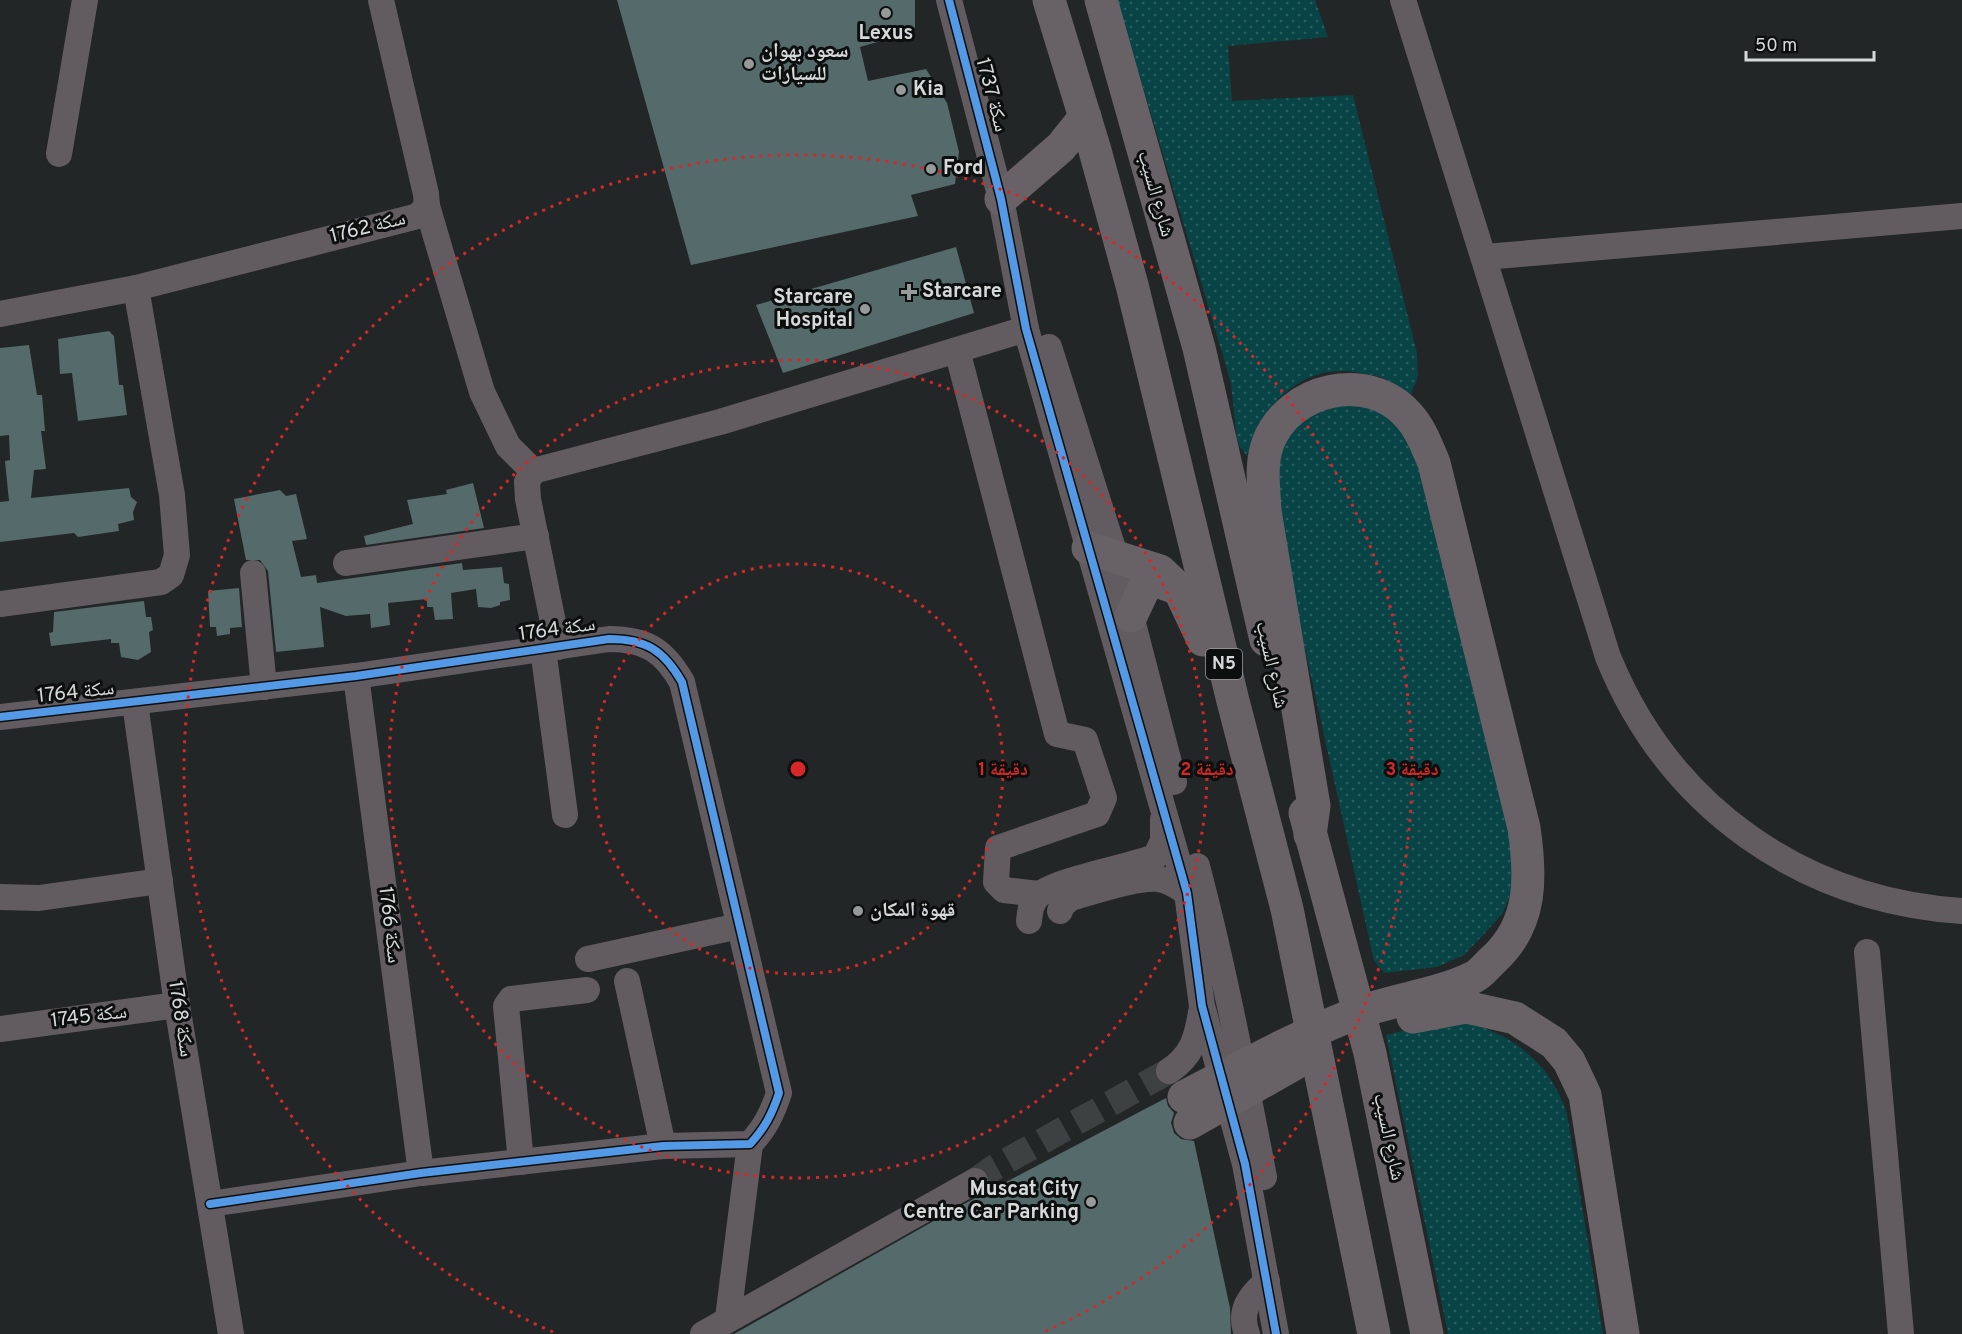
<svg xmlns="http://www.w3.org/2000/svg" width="1962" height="1334" font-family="Overpass,'Noto Naskh Arabic',sans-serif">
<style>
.grass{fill:url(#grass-dots)}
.building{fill:#556a6b}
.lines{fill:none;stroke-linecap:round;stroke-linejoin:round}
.minor-tunnel{stroke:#3e4141;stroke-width:26;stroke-dasharray:26 13;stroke-linecap:butt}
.minor{stroke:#625c60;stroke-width:26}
.highway{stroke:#686267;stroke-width:33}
.cycleway-casing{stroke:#0d0f0f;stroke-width:11}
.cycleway{stroke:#5399e6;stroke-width:8}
.ring{fill:none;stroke:#d62828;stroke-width:3;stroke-dasharray:3 6}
.poi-dot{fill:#979a9b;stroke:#0d0f0f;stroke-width:2}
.labels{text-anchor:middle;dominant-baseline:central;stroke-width:6;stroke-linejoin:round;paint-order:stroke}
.shield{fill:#0d0f0f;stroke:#9a9c9d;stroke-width:1.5}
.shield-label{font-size:18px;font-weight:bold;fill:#d6d9da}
.poi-label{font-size:20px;font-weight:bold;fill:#d6d9da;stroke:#0d0f0f;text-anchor:start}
.street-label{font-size:20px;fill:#d6d9da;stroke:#0d0f0f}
.centre{fill:#d62828;stroke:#0d0f0f;stroke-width:3}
.ring-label{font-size:18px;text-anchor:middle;font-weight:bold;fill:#d62828;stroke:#0d0f0f;stroke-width:6;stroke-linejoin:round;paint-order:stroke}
</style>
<defs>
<pattern id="grass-dots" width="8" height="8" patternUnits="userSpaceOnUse" patternTransform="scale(1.5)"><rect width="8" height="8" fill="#084345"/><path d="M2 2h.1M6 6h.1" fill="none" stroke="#2b5e5f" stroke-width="1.8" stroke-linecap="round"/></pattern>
</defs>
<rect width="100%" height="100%" fill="#232626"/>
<g class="grass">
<path d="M1117,0h198l13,37 -100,9 4,55 121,-6 64,258 1,24 -8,19c-8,-5 -15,-12 -23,-16 -6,-4 -15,-5 -22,-6 -59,-15 -103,29 -118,82l-10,-13 -6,-60z"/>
<polygon points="1348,399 1364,403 1399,425 1424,467 1515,837 1511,892 1503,913 1484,934 1464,955 1437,967 1384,973 1374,961 1278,527 1275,463 1292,424"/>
<path d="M1471,1024c47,13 81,43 96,90l36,220h-155l-62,-299 40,-10z"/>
</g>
<g class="building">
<polygon points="617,0 915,0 915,31 860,47 868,81 926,69 947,103 959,152 955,184 911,195 918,216 691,265"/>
<polygon points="956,247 974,313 783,373 756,305"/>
<polygon points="109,331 114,336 119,385 123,385 127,415 78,421 72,373 60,374 58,339"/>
<polygon points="29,345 37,395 42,395 45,431 41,431 46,469 34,470 31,498 129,488 131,497 137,502 133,512 134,520 118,524 119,531 78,537 74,533 0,542 0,502 9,501 5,461 10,460 9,435 0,436 0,348"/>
<polygon points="473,483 484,528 366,545 364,536 413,524 407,500 447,494 446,490"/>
<polygon points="280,490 286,496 296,494 307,539 292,541 301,577 316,575 317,583 462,563 463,570 502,567 504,583 509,584 510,600 500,602 500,605 491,608 478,607 476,589 451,593 453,619 435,620 433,607 427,607 427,599 388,603 390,625 371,628 370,614 346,616 320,607 324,647 276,652 268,571 260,560 246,560 234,499"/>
<polygon points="239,588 242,627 230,628 230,634 217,636 216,627 210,627 208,591"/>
<polygon points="144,601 146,617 151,617 153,630 149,632 151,652 138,660 121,657 119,643 111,643 111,639 51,646 49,633 53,632 54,612"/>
<polygon points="1166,1098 1168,1106 1174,1113 1171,1123 1174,1133 1181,1139 1194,1141 1230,1308 1231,1334 734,1334 962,1205"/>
</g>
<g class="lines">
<polyline class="minor-tunnel" points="975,1181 992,1169 1169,1071"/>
<g class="minor">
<polyline points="949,0 1001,199 1026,329 1187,893 1202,1006 1245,1164 1276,1334"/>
<path d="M1403,0l205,657c61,150 193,243 354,254"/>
<polyline points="59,154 85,0"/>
<polyline points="427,206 482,392 508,446 533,471"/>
<polyline points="1485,257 1962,216"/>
<polyline points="0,314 136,288 418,216 427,206 426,194 381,0"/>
<polyline points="1049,347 1116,558 1174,782"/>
<polyline points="957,350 1057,734 1085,740 1104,798 1097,814 998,848 996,882 1004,890 1039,894"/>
<polyline points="346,563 536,536"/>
<polyline points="253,573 264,687"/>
<polyline points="0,604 161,582 171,575 177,555 172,495 136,288"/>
<polyline points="558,647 528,499 527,482 533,471 720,422 1026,329"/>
<polyline points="543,649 565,815"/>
<polyline points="356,676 421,1173"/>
<polyline points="135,703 177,1005 231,1334"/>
<path d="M0,717l356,-41 253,-37c38,0 55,12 73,43l97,411c-7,21 -14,35 -29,51l-87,2 -242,27 -211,31"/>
<path d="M1197,866c27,103 47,207 67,311"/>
<polyline points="0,897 39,898 160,881"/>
<path d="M1060,911l2,-6 9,-7c21,-6 67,-22 87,-19 11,1 21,8 29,14"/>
<path d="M1029,921c1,-10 2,-19 10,-26 17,-15 90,-28 116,-38l8,-16v-22"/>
<polyline points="1867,952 1901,1334"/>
<polyline points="588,959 739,926"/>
<polyline points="627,981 663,1146"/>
<polyline points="0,1029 177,1005"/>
<path d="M1169,1071c23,-15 28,-33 32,-59"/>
<polyline points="521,1162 506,1006 511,999 587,990"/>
<polyline points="728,1318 750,1144"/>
<polyline points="703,1334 975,1181"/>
<path d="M1247,1334c-9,-24 3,-38 20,-53"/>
</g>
<g class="highway">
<polyline points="1049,0 1094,147 1132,285 1233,701 1287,909 1374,1334"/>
<polyline points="1101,0 1199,348 1266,640"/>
<polyline points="1001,199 1061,147 1085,117"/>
<polyline points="1088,548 1160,571 1179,589 1203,640"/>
<polyline points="1131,616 1146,584 1157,581 1179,589"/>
<polyline points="1305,813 1370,1053 1427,1334"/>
<polyline points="1413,1017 1466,1007 1515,1018 1554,1043 1569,1061 1585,1095 1623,1334"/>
<path d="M1184,1097c56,-29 110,-59 168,-82 39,-16 84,-19 122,-38 8,-4 14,-13 20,-18 39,-36 37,-83 30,-131l-90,-365c-7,-16 -13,-34 -26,-48 -40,-45 -119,-27 -140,28 -8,22 -4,45 -3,68l49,295 -4,29"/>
<polyline points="1190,1123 1303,1059"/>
</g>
<g class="cycleway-casing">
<g id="cycleway">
<polyline points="949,0 1001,199 1026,329 1187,893 1202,1006 1245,1164 1276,1334"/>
<path d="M0,717l356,-41 253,-37c38,0 55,12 73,43l97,411c-7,21 -14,35 -29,51l-87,2 -242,27 -211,31"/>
</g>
</g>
<use href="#cycleway" class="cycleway"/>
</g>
<g class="ring">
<circle cx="798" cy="769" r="205"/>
<circle cx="798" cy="769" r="409"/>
<path d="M553 1332A614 614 0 1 1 1043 1332"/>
</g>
<g class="poi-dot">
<circle cx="886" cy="13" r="6"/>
<circle cx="749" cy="64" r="6"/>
<circle cx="901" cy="90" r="6"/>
<circle cx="931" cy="169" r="6"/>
<path d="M906 283h6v6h6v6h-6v6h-6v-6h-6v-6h6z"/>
<circle cx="865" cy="309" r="6"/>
<circle cx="858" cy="911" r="6"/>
<circle cx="1091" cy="1202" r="6"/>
</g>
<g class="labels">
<rect class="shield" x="1206" y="649" width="36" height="30" rx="4.5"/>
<g class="shield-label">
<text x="1224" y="664">N5</text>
</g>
<g class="poi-label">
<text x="886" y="34" text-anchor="middle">Lexus</text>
<text x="761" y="52">سعود بهوان<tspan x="761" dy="23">للسيارات</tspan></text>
<text x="913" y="90">Kia</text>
<text x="943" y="169">Ford</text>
<text x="922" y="292">Starcare</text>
<text x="853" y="298" text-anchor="end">Starcare<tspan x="853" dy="23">Hospital</tspan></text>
<text x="870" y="911">قهوة المكان</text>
<text x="1079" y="1190" text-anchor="end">Muscat City<tspan x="1079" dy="23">Centre Car Parking</tspan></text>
</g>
<g class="street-label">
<text transform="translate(991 95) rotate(75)">سكة 1737</text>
<text transform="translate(1155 194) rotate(74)">شارع السيب</text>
<text transform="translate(368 228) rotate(-14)">سكة 1762</text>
<text transform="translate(557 630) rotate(-8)">سكة 1764</text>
<text transform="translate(1271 665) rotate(77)">شارع السيب</text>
<text transform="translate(76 693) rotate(-6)">سكة 1764</text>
<text transform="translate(389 925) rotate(83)">سكة 1766</text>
<text transform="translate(89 1017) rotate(-7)">سكة 1745</text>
<text transform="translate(180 1019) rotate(81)">سكة 1768</text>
<text transform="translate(1388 1137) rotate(78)">شارع السيب</text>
</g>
</g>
<circle cx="798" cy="769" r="9" class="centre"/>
<g class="ring-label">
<text x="1003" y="775">1 دقيقة</text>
<text x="1207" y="775">2 دقيقة</text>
<text x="1412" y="775">3 دقيقة</text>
</g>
<path d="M1746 51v9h128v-9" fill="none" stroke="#d6d9da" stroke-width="3"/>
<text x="1755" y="51" font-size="18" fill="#d6d9da" stroke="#0d0f0f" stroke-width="4.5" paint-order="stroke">50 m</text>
</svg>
